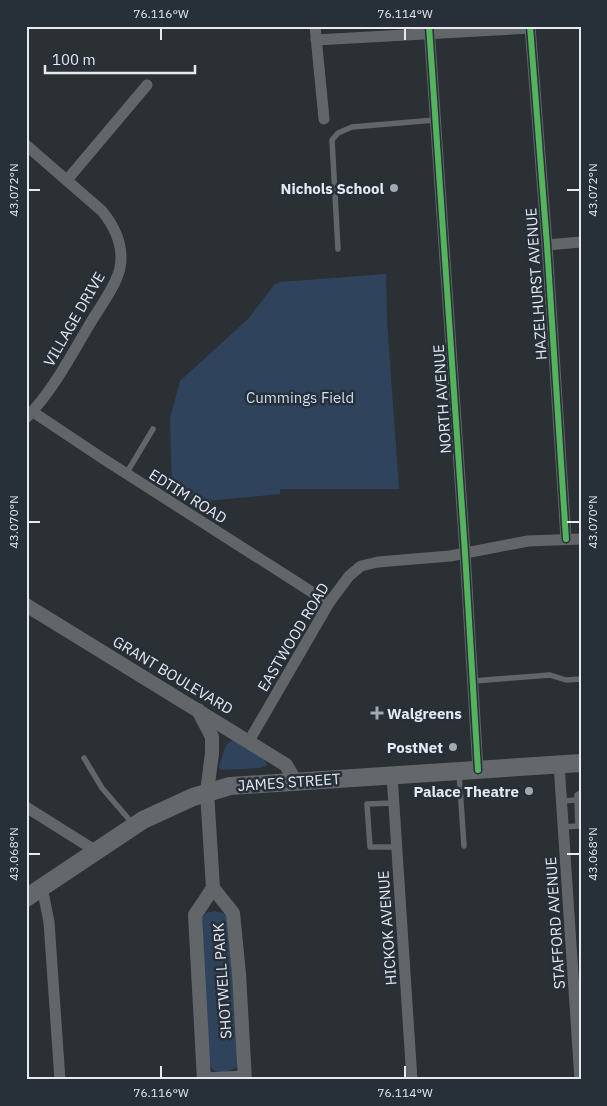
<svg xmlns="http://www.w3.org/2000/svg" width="607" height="1106" font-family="'IBM Plex Sans',sans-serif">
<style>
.green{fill:#2f445c}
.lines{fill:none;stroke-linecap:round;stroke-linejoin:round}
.service{stroke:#636669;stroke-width:5.5}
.minor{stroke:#636669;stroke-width:11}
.tertiary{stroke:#636669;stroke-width:14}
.primary{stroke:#64676b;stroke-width:18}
.cycleway-casing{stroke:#272f39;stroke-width:9}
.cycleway{stroke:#56b35d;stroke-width:6}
.ticks{fill:none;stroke:#e5eaf1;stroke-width:2}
.poi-dot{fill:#a4a9af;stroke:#272f39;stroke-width:2}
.labels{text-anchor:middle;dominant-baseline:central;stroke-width:5;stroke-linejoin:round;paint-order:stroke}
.poi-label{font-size:15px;font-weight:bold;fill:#e5eaf1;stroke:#272f39;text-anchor:end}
.street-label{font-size:15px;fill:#e5eaf1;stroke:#272f39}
.park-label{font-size:15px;fill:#cbdff8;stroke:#272f39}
.neatline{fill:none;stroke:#e5eaf1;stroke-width:2}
.ticks-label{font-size:12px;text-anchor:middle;fill:#e5eaf1}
</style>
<rect width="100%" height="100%" fill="#2b3035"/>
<g class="green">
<polygon points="386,274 387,321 399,489 280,489 280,494 195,502 172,487 170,418 180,381 248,319 274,285 280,282"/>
<polygon points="233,740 264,759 267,765 260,768 220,770 219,767 226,745"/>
<polygon points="214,911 223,913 228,916 238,1062 237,1067 224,1073 214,1071 208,1064 202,917 206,913"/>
</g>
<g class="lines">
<g class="service">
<polyline points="338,249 332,140 338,133 352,127 435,120"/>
<polyline points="126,474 153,429"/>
<polyline points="473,681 550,675 566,680 581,679"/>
<polyline points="84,758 102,788 133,824"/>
<polyline points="459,773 464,846"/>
<polyline points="577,800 577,795 581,793"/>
<polyline points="562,801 577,800 578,826 563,827"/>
<polyline points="394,803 367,804 370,847 397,847"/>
</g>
<g class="minor">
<polyline points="315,26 324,119"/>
<polyline points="429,26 465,553 478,770"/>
<polyline points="530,26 547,245 566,539"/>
<polyline points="316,40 530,28"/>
<path d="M26,145l76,66c13,16 22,36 18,57 -4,18 -20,39 -29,54 -20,33 -38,69 -65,96"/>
<polyline points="67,180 147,85"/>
<polyline points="547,245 581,242"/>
<polyline points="33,412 102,458 329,603"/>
<polyline points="249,741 329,603 349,576 361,566 378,562 450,556 528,541 581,539"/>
<polyline points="559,764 580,1080"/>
<polyline points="392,775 412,1080"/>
<polyline points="26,807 96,851"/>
<polyline points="42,887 49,922 60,1080"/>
<polyline points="204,1078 245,1076"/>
</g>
<g class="tertiary">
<polyline points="26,605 286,765 295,781"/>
<polyline points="198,710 212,737 212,753 207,792 213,888 233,913 239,974 245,1080"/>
<polyline points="204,1080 195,915 213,888"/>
</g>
<polyline class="primary" points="26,898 143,820 193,797 230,786 581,763"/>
<g class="cycleway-casing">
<g id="cycleway">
<polyline points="429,26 465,553 478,770"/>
<polyline points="530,26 547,245 566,539"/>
</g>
</g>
<use href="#cycleway" class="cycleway"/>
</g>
<path class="ticks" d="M161,28v12M405,28v12M28,190h12M567,190h13M28,522h12M567,522h13M28,854h12M567,854h13M161,1066v12M405,1066v12"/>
<g class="poi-dot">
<circle cx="394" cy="188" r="5"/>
<path d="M374.5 705.5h5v5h5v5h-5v5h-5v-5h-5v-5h5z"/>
<circle cx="453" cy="747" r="5"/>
<circle cx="529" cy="791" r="5"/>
</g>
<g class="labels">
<g class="poi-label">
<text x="384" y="188">Nichols School</text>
<text x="387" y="713" text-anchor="start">Walgreens</text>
<text x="443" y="747">PostNet</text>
<text x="519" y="791">Palace Theatre</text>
</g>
<g class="street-label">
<text transform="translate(536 284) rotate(-94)">HAZELHURST AVENUE</text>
<text transform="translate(74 319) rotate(-60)">VILLAGE DRIVE</text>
<text transform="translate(442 399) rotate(-94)">NORTH AVENUE</text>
<text transform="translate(188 496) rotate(32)">EDTIM ROAD</text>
<text transform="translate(293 637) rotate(-59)">EASTWOOD ROAD</text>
<text transform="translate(173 675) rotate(31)">GRANT BOULEVARD</text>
<text transform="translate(289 782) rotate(-4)">JAMES STREET</text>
<text transform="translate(555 923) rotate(-94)">STAFFORD AVENUE</text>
<text transform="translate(387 928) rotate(-94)">HICKOK AVENUE</text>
<text transform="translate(222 981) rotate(-94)">SHOTWELL PARK</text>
</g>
<g class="park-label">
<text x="300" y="397">Cummings Field</text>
</g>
</g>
<rect width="607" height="1106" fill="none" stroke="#272f39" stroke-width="55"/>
<path d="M45 65v8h150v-8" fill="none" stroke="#e5eaf1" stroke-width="2.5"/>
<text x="52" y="65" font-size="15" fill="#e5eaf1" stroke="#272f39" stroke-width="4" paint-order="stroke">100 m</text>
<rect x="28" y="28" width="552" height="1050" class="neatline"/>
<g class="ticks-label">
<text x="161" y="18">76.116°W</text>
<text x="405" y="18">76.114°W</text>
<text transform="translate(14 190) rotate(-90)" y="4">43.072°N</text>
<text transform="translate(593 190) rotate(-90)" y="4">43.072°N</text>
<text transform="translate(14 522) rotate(-90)" y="4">43.070°N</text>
<text transform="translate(593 522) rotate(-90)" y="4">43.070°N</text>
<text transform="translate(14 854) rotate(-90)" y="4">43.068°N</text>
<text transform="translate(593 854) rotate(-90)" y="4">43.068°N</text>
<text x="161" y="1097">76.116°W</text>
<text x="405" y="1097">76.114°W</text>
</g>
</svg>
